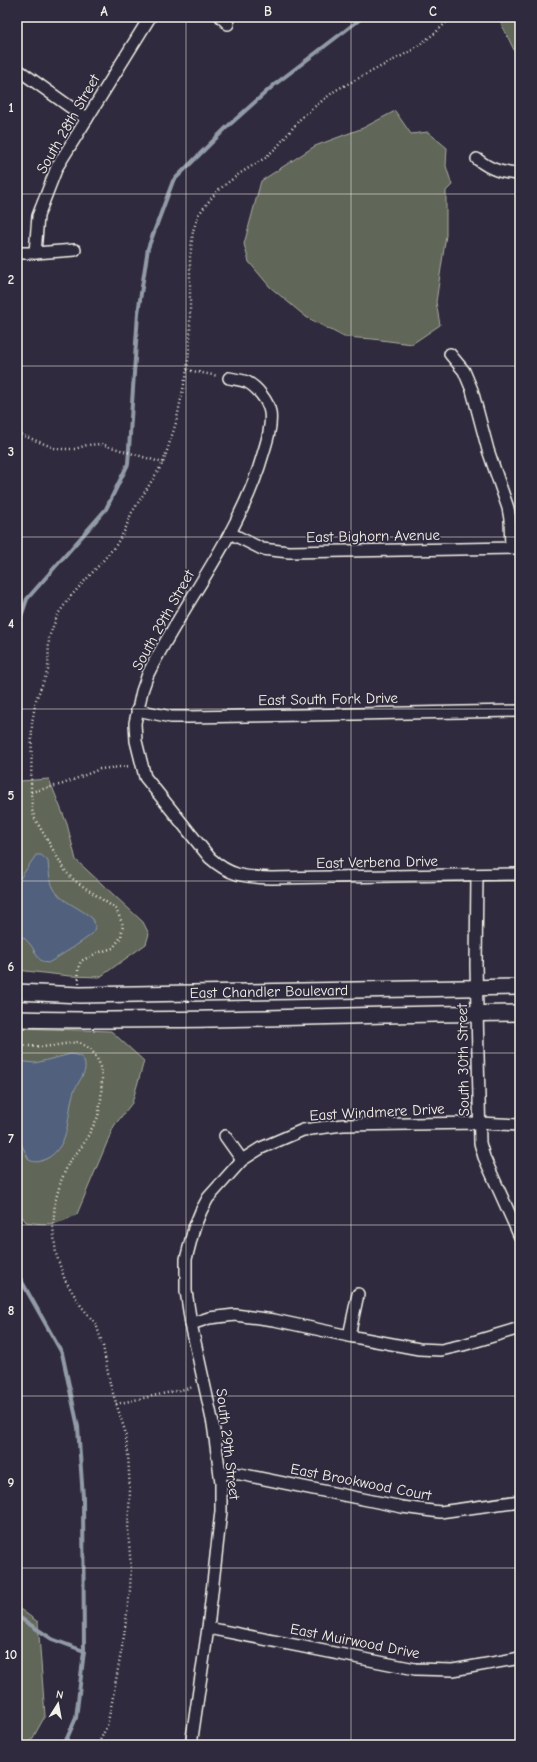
<svg xmlns="http://www.w3.org/2000/svg" width="537" height="1762" font-family="'Comic Neue',sans-serif">
<style>
.green{fill:#616659;stroke:#aaaca0}
.water{fill:#51617b;stroke:#929ba7}
.lines{fill:none;stroke-linecap:round;stroke-linejoin:round}
.stream{stroke:#929ba7;stroke-width:4}
.minor-casing{stroke:#f4f1e8;stroke-width:14}
.secondary-casing{stroke:#f4f1e8;stroke-width:18}
.path{stroke:#f4f1e8;stroke-width:2.5;stroke-dasharray:1 3;stroke-linecap:butt}
.minor{stroke:#2f2a3d;stroke-width:11}
.secondary{stroke:#2f2a3d;stroke-width:15}
.grid{fill:none;stroke:#f4f1e8;stroke-width:1;stroke-opacity:0.55}
.labels{text-anchor:middle;dominant-baseline:central;stroke-width:3.5;stroke-linejoin:round;paint-order:stroke}
.street-label{font-size:15px;fill:#f4f1e8;stroke:#2f2a3d}
.neatline{fill:none;stroke:#f4f1e8;stroke-width:1.5}
.grid-label{font-size:13px;text-anchor:middle;font-weight:bold;fill:#f4f1e8}
</style>
<rect width="100%" height="100%" fill="#2f2a3d"/>
<filter id="ink" filterUnits="userSpaceOnUse"><feTurbulence type="fractalNoise" baseFrequency=".025" numOctaves="2"/><feDisplacementMap in="SourceGraphic" scale="8" xChannelSelector="R" yChannelSelector="G"/><feConvolveMatrix kernelMatrix="1 2 1 2 8 2 1 2 1" color-interpolation-filters="sRGB"/></filter>
<g filter="url(#ink)">
<g class="green">
<polygon points="498,17 520,17 520,59 517,56"/>
<polygon points="395,111 411,134 428,132 447,148 446,166 452,185 446,191 446,235 436,302 440,325 412,344 373,339 344,337 306,317 270,287 249,262 244,244 261,181 315,146 363,128"/>
<polygon points="49,779 67,824 76,860 143,922 149,934 146,944 100,977 70,976 17,970 17,789 20,781"/>
<path d="M17,1028l94,3 33,30 -12,42 -18,23 -37,88c-19,11 -30,11 -51,8l-9,-12z"/>
<polygon points="17,1607 38,1622 45,1716 29,1745 17,1745"/>
</g>
<g class="water">
<path d="M36,855h5l7,6c2,41 17,36 44,57 3,5 4,10 1,15 -3,4 -39,27 -45,30 -12,-1 -12,-13 -19,-20 -3,-4 -8,-7 -12,-10v-50z"/>
<path d="M71,1054c7,1 14,3 14,12 1,7 -8,18 -11,25 -8,24 -2,54 -28,68 -7,3 -11,4 -17,1l-12,-25v-74l18,2z"/>
</g>
<g class="lines">
<g class="stream">
<polyline points="17,628 27,599 106,509 128,464 138,313 148,248 173,181 227,127 274,85 363,17"/>
<polyline points="17,1273 62,1353 78,1427 83,1498 84,1651 76,1718 64,1745"/>
<polyline points="17,1616 52,1639 84,1651"/>
</g>
<g class="minor-casing">
<g id="minor">
<polyline points="221,17 228,24"/>
<polyline points="17,69 87,119"/>
<path d="M477,159c14,11 25,14 43,15"/>
<polyline points="17,253 35,253 75,250"/>
<polyline points="35,253 38,216 57,167 150,17"/>
<polyline points="450,354 464,371 472,390 488,450 508,508 510,519 511,548"/>
<path d="M229,378c5,1 13,2 18,4 10,5 21,19 23,30 2,14 -3,29 -7,42 -23,81 -78,146 -115,220l-6,17 -7,32 1,18 9,36 65,81c20,18 34,19 61,20l249,-4"/>
<polyline points="230,533 262,549 289,552 520,548"/>
<polyline points="137,710 171,717 189,717 520,711"/>
<polyline points="477,875 476,965 480,1143 484,1157 520,1237"/>
<polyline points="225,1136 242,1160"/>
<polyline points="191,1324 209,1318 235,1315 274,1320 349,1336 419,1349 441,1350 463,1345 520,1328"/>
<polyline points="349,1336 358,1294"/>
<polyline points="220,1473 240,1474 402,1507 440,1512 520,1501"/>
<polyline points="208,1628 415,1669 453,1670 520,1658"/>
<polyline points="191,1745 208,1628 221,1511 221,1482 213,1424 191,1324 186,1291 186,1259 194,1228 201,1211 208,1198 242,1160 261,1148 303,1130 343,1125 479,1123 520,1125"/>
</g>
</g>
<g class="secondary-casing">
<g id="secondary">
<path id="s1" d="M17,992l63,3 440,-8"/>
<path d="M17,1019c168,4 335,-5 503,-6"/>
</g>
</g>
<g class="path">
<polyline points="187,370 218,376"/>
<polyline points="17,433 57,449 75,449 87,445 101,444 163,463"/>
<polyline points="31,792 63,784 100,769 130,766"/>
<polyline points="79,983 78,969 81,961 97,953 113,948 121,937 123,925 116,909 74,880 66,872 35,819 32,810 31,792 32,722 36,700 48,670 49,637 58,614 71,596 101,563 116,545 125,530 131,514 163,463 176,423 187,370 190,340 190,258 193,231 199,214 217,191 239,174 265,158 278,146 301,118 318,104 336,90 411,51 435,33 452,17"/>
<polyline points="17,1045 43,1047 78,1042 91,1049 99,1062 102,1078 101,1099 98,1117 83,1145 69,1162 61,1181 55,1202 53,1227 56,1254 65,1280 81,1306 96,1324 103,1346 110,1384 125,1431 128,1453 130,1493 128,1528 131,1569 130,1590 124,1636 112,1702 107,1726 98,1745"/>
<polyline points="116,1404 194,1387"/>
</g>
<use href="#minor" class="minor"/>
<use href="#secondary" class="secondary"/>
</g>
</g>
<path class="grid" d="M186,17v1728M351,17v1728M17,194h503M17,366h503M17,537h503M17,709h503M17,881h503M17,1053h503M17,1225h503M17,1396h503M17,1568h503"/>
<g class="labels">
<g class="street-label">
<text transform="translate(68 124) rotate(-60)">South 28th Street</text>
<text transform="translate(373 536) rotate(-1)">East Bighorn Avenue</text>
<text transform="translate(163 620) rotate(-61)">South 29th Street</text>
<text transform="translate(328 699) rotate(-1)">East South Fork Drive</text>
<text transform="translate(377 862) rotate(-1)">East Verbena Drive</text>
<text stroke="none"><textPath href="#s1" startOffset="252">East Chandler Boulevard</textPath></text>
<text transform="translate(463 1060) rotate(-91)">South 30th Street</text>
<text transform="translate(377 1112) rotate(-3)">East Windmere Drive</text>
<text transform="translate(228 1444) rotate(83)">South 29th Street</text>
<text transform="translate(361 1482) rotate(11)">East Brookwood Court</text>
<text transform="translate(355 1641) rotate(11)">East Muirwood Drive</text>
</g>
</g>
<rect width="537" height="1762" fill="none" stroke="#2f2a3d" stroke-width="44"/>
<g transform="translate(58 1704) rotate(11)" stroke="#2f2a3d" stroke-width="3" paint-order="stroke">
<path d="M0-3L7 15L0 10L-7 15Z" fill="#f4f1e8"/>
<text y="-6" font-size="11" font-weight="bold" text-anchor="middle" fill="#f4f1e8">N</text>
</g>
<rect x="22" y="22" width="493" height="1718" class="neatline"/>
<g class="grid-label">
<text x="104" y="16">A</text>
<text x="268" y="16">B</text>
<text x="433" y="16">C</text>
<text x="11" y="112">1</text>
<text x="11" y="284">2</text>
<text x="11" y="456">3</text>
<text x="11" y="628">4</text>
<text x="11" y="800">5</text>
<text x="11" y="971">6</text>
<text x="11" y="1143">7</text>
<text x="11" y="1315">8</text>
<text x="11" y="1487">9</text>
<text x="11" y="1659">10</text>
</g>
</svg>
